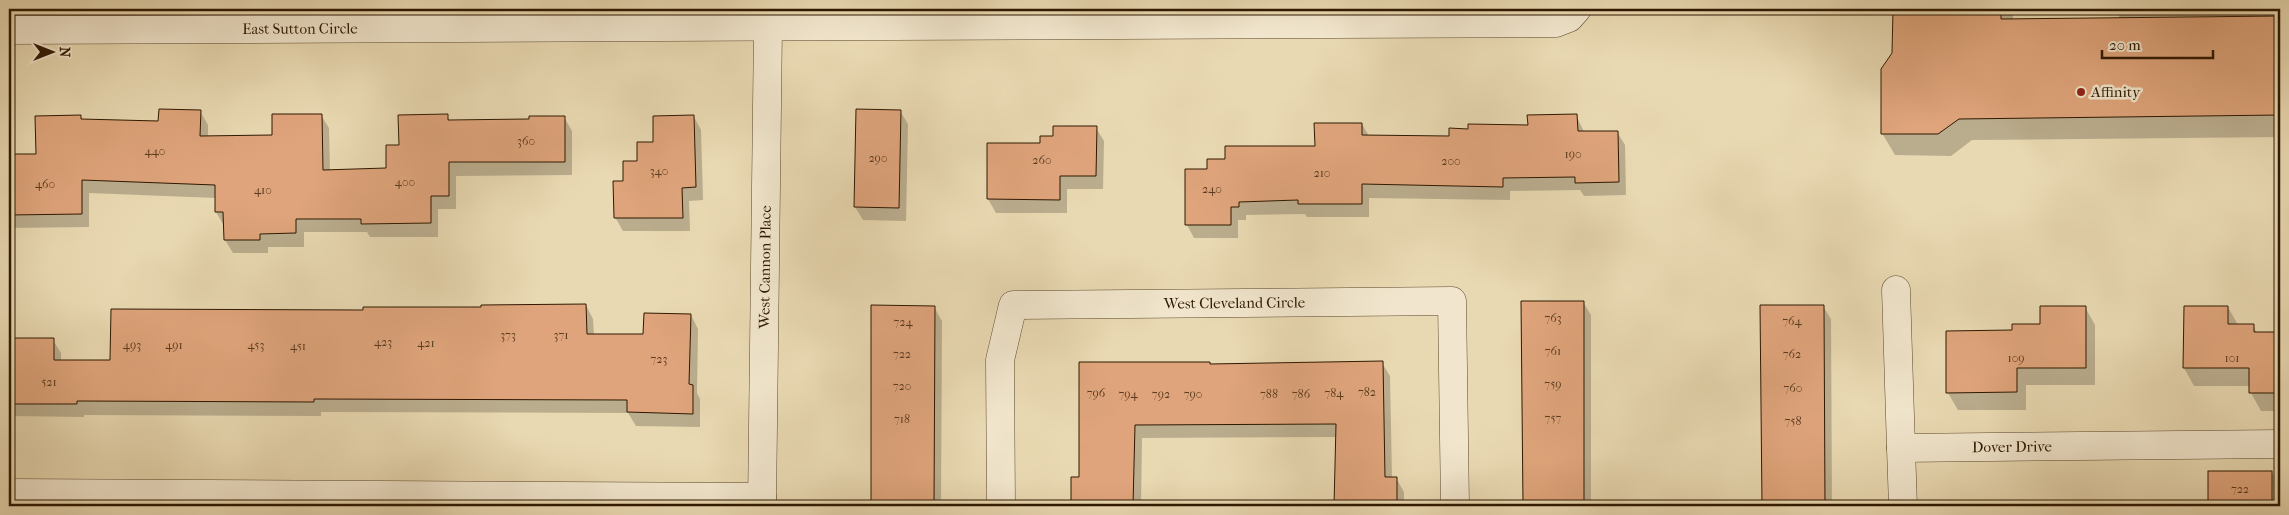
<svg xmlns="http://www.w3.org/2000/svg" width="2289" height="515" font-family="'IM FELL French Canon',serif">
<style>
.shadow{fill:#0003}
.building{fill:#dfa47b;stroke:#2e1800}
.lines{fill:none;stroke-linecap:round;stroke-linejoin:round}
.street-casing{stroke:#5d482c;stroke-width:29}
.street{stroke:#f1e6cd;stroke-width:28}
.poi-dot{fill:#8f2418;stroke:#f1e6cd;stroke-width:2}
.labels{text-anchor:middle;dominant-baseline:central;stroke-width:5;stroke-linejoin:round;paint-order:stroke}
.number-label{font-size:12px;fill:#5a3b1f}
.street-label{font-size:15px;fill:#2e1800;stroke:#f1e6cd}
.poi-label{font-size:15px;fill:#2e1800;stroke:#f1e6cd;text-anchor:start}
</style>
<rect width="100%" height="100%" fill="#e9d9b2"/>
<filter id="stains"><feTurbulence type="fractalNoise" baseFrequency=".004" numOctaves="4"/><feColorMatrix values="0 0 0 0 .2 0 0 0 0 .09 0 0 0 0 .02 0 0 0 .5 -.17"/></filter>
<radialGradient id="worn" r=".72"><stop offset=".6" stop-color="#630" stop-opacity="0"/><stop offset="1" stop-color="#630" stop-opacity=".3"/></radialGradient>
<g class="shadow">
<polygon points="1894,9 2013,9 2013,20 2119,19 2119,9 2276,9 2276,17 2280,17 2280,137 1972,140 1951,156 1895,155 1882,133 1894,54"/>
<polygon points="200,111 208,125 208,138 274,137 321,115 329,128 330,171 387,170 400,146 447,116 450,121 530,120 564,117 572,131 572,175 456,176 456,209 438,209 438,237 370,237 367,232 304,232 304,247 268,247 268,253 233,253 225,240 224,226 216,212 216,198 89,193 89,227 9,228 9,156 37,155 80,117 82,120 159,123"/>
<polygon points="900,111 908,124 906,221 863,220 855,207"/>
<polygon points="1576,115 1584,132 1617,132 1625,145 1626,195 1584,196 1580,190 1510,191 1510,200 1369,198 1369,217 1307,217 1305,214 1246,215 1246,220 1238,220 1238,238 1194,238 1187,225 1208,171 1226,161 1316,147 1362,124 1369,136 1450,138 1470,130 1529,126"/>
<polygon points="694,117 701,130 703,200 689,201 690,231 623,231 615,217 624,182 655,143"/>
<polygon points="1096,128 1104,141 1103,189 1067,189 1067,213 996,213 988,199 988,144 1041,144 1054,137"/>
<polygon points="1523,302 1583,302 1591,315 1591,506 1524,506"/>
<polygon points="586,305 593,319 594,335 645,335 691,315 698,329 697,393 700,399 700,427 636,426 628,413 321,412 321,416 84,415 84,417 9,416 9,339 53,340 61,353 61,361 112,361 364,312"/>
<polygon points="1761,306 1823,306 1831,319 1832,506 1763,506"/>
<polygon points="872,307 934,307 942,321 941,506 872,506"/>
<polygon points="2085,307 2095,325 2095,385 2026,385 2026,410 1958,410 1948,393 2014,331 2041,325"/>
<polygon points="2185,307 2228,307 2238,325 2253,325 2257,333 2280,333 2280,411 2261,411 2251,393 2251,386 2194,386 2184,368"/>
<polygon points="1081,363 1210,366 1382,363 1390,376 1392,478 1396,478 1404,492 1404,506 1336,506 1337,437 1142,438 1141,506 1071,506 1072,478 1081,478"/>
<polygon points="2210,472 2272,472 2280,487 2280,506 2210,506"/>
</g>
<g class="building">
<polygon points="1893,9 2001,9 2001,19 2280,16 2280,115 1959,119 1938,134 1881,134 1881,69 1892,53"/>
<polygon points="159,109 201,110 200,136 272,135 272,114 322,114 323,170 386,168 386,145 399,145 398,115 448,114 448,120 529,119 529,116 565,116 565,162 449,162 449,196 431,196 431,223 361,224 361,219 296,219 296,233 260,234 260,240 224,240 223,212 215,212 215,185 82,180 82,214 9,215 9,154 36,154 35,116 81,115 81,119 158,121"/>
<polygon points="856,109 901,110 899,208 854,207"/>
<polygon points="1577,114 1578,131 1618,131 1619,182 1575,183 1575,177 1503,178 1503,187 1362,184 1362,204 1298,204 1298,200 1239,202 1239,207 1231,207 1231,225 1185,225 1185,169 1207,169 1207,159 1225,159 1225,146 1315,146 1314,123 1362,123 1362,135 1449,136 1449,128 1468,129 1468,124 1528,125 1527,115"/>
<polygon points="694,115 696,187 682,188 683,218 614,218 613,181 623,181 623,161 637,161 637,142 653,142 653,116"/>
<polygon points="1053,126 1097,126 1096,176 1060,176 1060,200 987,199 987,143 1040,143 1040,136 1053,136"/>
<polygon points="1521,301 1584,301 1584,506 1523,506"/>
<polygon points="586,304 587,334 643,334 644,313 691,314 689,384 693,385 693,414 627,412 627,400 314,399 314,402 77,401 77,404 9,404 9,338 54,338 54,360 110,360 111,309 363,310 363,307 481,307 481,305"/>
<polygon points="871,305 935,306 934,506 871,506"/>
<polygon points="1760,305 1824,305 1825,506 1762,506"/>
<polygon points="2040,306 2086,306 2086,368 2017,368 2017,392 1946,393 1946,331 2012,330 2012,324 2040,324"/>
<polygon points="2184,306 2228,306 2228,324 2254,324 2254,332 2280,332 2280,393 2249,393 2249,368 2183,368"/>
<polygon points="1383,361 1385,477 1397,477 1397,506 1334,506 1336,424 1135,425 1133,506 1071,506 1071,477 1079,477 1079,362 1210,362 1210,364"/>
<rect x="2208" y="471" width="64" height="35"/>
</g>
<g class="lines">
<g class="street-casing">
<g id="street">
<path id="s1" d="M9,30l1547,-7 13,-5 8,-9"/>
<path id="s2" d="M1896,290l5,158 379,-4"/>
<polyline points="1901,448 1903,506"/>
<polyline points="9,493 762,497"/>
<path id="s3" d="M762,506l6,-479"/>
<path id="s4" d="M1001,506l-1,-146 13,-55 439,-4 3,205"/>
</g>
</g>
<use href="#street" class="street"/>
</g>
<circle class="poi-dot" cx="2081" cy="92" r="5"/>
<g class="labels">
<g class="number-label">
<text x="526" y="141">360</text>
<text x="155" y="151">440</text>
<text x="1573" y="154">190</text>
<text x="878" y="158">290</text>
<text x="1042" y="160">260</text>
<text x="1451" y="161">200</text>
<text x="659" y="171">340</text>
<text x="1322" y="173">210</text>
<text x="405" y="182">400</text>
<text x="45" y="184">460</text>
<text x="1212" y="189">240</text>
<text x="263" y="190">410</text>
<text x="1553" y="318">763</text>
<text x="1792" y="321">764</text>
<text x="903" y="322">724</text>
<text x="508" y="335">373</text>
<text x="561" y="335">371</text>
<text x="383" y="342">423</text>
<text x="426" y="343">421</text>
<text x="132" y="345">493</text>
<text x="174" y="345">491</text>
<text x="256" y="345">453</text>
<text x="298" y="346">451</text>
<text x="1553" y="351">761</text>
<text x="902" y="354">722</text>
<text x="1792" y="354">762</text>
<text x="2016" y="358">109</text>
<text x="2232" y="358">101</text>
<text x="659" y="359">723</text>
<text x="49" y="382">521</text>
<text x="1553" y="384">759</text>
<text x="902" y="386">720</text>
<text x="1793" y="388">760</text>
<text x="1367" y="392">782</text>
<text x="1096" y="393">796</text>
<text x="1334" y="393">784</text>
<text x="1128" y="394">794</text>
<text x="1161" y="394">792</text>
<text x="1193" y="394">790</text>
<text x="1269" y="394">788</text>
<text x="1301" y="394">786</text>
<text x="1553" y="418">757</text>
<text x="902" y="419">718</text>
<text x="1793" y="421">758</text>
<text x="2240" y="489">722</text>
</g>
<g class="street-label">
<text stroke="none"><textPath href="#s1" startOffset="291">East Sutton Circle</textPath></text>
<text stroke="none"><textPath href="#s3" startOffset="239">West Cannon Place</textPath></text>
<text stroke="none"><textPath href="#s4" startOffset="424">West Cleveland Circle</textPath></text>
<text stroke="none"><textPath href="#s2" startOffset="269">Dover Drive</textPath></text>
</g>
<g class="poi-label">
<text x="2091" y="92">Affinity</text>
</g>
</g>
<rect width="2289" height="515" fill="none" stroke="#e9d9b2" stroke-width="30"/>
<rect x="10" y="10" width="2269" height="495" fill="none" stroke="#2e1800" stroke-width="2.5"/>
<rect x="15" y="15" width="2259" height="485" fill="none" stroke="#2e1800"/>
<g transform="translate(52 52) rotate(90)" stroke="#f1e6cd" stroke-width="4" paint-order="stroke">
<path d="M0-4L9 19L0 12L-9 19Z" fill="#2e1800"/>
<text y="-8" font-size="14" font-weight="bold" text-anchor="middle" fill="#2e1800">N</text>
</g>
<path d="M2102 50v8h111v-8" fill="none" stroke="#2e1800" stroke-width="2.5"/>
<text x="2109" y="50" font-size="15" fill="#2e1800" stroke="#f1e6cd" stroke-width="4" paint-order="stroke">20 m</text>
<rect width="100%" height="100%" filter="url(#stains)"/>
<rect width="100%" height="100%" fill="url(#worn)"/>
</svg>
